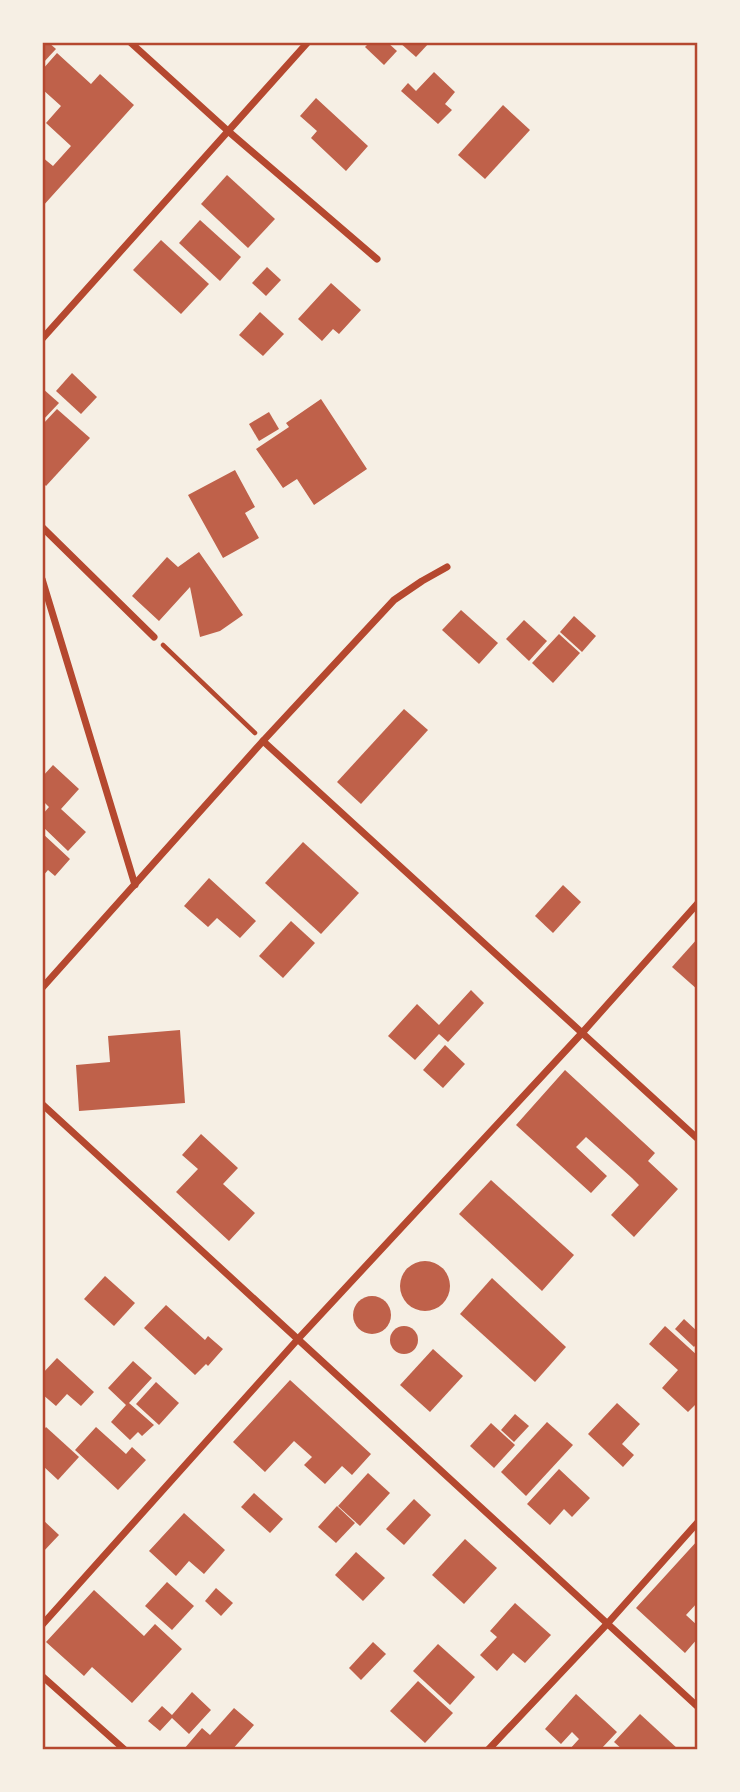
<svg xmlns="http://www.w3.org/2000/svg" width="740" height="1792" font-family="'Playfair Display',serif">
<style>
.building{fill:#bf614a}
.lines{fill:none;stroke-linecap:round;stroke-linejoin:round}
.path{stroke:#b5482f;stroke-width:4.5}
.minor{stroke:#b5482f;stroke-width:7}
.neatline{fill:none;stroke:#b5482f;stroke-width:2.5}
</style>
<rect width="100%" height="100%" fill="#f6efe4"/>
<g class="building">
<polygon points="42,42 48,42 56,49 42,64"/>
<polygon points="370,42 387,42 397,51 384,65 365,47"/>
<polygon points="399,42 430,42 416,57"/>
<polygon points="57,53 91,84 100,74 134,105 42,207 42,157 53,166 71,146 46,123 61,106 42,89 42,70"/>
<polygon points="434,72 455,92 445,104 452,110 438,124 401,91 408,83 416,91"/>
<polygon points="316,98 368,146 346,171 311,138 317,131 300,116"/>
<polygon points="503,105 530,130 485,179 458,155"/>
<polygon points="227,175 275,219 248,248 201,204"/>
<polygon points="200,220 241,257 220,281 179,243"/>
<polygon points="161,240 209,284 181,314 133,270"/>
<polygon points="267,267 281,280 266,296 252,283"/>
<polygon points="331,283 361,310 339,334 333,329 322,341 298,319"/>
<polygon points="260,312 284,334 263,356 239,335"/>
<polygon points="72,373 97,397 81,414 56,391"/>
<polygon points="42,388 59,403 42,421"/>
<polygon points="321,399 367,469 314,505 297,479 283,488 256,449 289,427 286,423"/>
<polygon points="57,409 90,438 46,486 42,482 42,425"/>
<polygon points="269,412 279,429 259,441 249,424"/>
<polygon points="235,470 255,507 245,513 259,538 223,558 188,495"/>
<polygon points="199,552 243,615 220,631 200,637 190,587 159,621 132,596 167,557 178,567"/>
<polygon points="461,610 498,643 479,664 442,630"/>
<polygon points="574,616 596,636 582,652 560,632"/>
<polygon points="524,620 547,641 529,661 506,639"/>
<polygon points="559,634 580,653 553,683 532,663"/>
<polygon points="404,709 428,730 361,804 337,782"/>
<polygon points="53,765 79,789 61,809 86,832 68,851 42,826 42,815 49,807 42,800 42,777"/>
<polygon points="42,833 70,859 55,876 48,870 42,877"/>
<polygon points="303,842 359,893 321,934 265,883"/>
<polygon points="209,878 256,921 240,938 217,918 208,927 184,906"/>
<polygon points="563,885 581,902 553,933 535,916"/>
<polygon points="291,921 315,943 283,978 259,956"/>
<polygon points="698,938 698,990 672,967"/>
<polygon points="471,990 484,1003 448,1042 439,1034 415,1060 388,1036 417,1004 439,1025"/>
<polygon points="180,1030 185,1103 79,1111 76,1065 110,1062 108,1036"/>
<polygon points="445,1045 465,1064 443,1088 423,1070"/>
<polygon points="565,1070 655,1153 648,1161 678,1189 634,1237 611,1215 639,1185 632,1178 586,1137 576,1147 607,1176 591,1193 516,1125"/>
<polygon points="201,1134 238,1168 223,1184 255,1213 229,1241 176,1192 198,1169 182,1155"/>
<polygon points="491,1180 574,1255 542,1291 459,1214"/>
<circle cx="425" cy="1286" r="25"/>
<polygon points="105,1276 135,1303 114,1326 84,1299"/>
<polygon points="492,1278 566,1347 535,1382 460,1314"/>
<circle cx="372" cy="1315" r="19"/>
<polygon points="166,1305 205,1340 208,1336 223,1349 208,1366 206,1364 195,1375 144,1328"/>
<polygon points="684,1319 698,1332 698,1342 694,1347 675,1329"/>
<polygon points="665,1326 698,1356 698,1406 696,1404 688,1412 662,1388 678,1370 649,1344"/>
<circle cx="404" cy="1340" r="14"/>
<polygon points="433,1349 463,1376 430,1412 400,1385"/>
<polygon points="57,1358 94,1392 81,1406 67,1394 56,1406 42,1394 42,1374"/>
<polygon points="133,1361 152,1378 129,1403 154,1425 142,1436 138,1432 130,1440 111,1422 126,1405 108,1388"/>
<polygon points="290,1380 371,1454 352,1475 342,1466 325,1484 304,1465 312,1457 294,1441 265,1472 233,1442"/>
<polygon points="156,1382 179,1403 159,1425 136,1404"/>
<polygon points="617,1403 640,1424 622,1444 634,1455 623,1467 588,1434"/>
<polygon points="515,1414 529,1426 514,1442 501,1430"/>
<polygon points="547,1422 573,1445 526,1496 501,1472"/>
<polygon points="491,1423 515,1445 494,1468 470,1446"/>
<polygon points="46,1427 79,1457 58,1480 42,1465 42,1432"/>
<polygon points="96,1427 126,1454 132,1447 146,1460 118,1490 75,1450"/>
<polygon points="559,1469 590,1498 572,1517 564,1509 550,1525 527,1504"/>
<polygon points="368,1473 390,1493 360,1526 338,1506"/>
<polygon points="254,1493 283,1519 270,1533 241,1507"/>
<polygon points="414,1499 431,1515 404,1545 386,1529"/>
<polygon points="337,1506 355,1523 336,1543 318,1527"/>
<polygon points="184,1513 225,1550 204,1574 189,1561 176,1576 149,1551"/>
<polygon points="42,1519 59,1535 42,1553"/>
<polygon points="465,1539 497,1568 464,1604 432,1575"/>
<polygon points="698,1540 698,1602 686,1615 698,1626 698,1638 685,1653 636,1608"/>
<polygon points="356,1552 385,1578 363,1601 335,1575"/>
<polygon points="167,1582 194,1606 172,1630 145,1606"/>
<polygon points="216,1588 233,1603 221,1616 205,1601"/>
<polygon points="94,1590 144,1636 155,1624 182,1649 132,1703 92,1667 84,1676 46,1642"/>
<polygon points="515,1603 551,1635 525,1663 513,1653 497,1671 480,1655 497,1637 490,1631"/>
<polygon points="373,1642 386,1654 361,1680 349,1668"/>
<polygon points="438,1644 475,1677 450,1705 413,1671"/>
<polygon points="418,1681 453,1713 425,1743 390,1711"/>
<polygon points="192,1692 211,1710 189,1734 172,1718 160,1731 148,1721 162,1706 172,1715"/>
<polygon points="576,1694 617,1732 601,1749 569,1750 579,1739 572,1732 561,1744 545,1729"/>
<polygon points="234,1708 254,1725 232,1750 184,1749 202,1728 210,1735"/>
<polygon points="640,1714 679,1750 623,1750 614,1742"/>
</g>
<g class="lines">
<polyline class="path" points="163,645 255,733"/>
<g class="minor">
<polyline points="130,42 228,131 377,259"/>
<polyline points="42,339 308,42"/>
<polyline points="42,527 154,637"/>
<polyline points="42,579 135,885"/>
<polyline points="263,741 698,1139"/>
<polyline points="42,988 263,741 394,600 422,581 447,567"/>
<polyline points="42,1104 698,1707"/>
<polyline points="42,1625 298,1339 582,1033 698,903"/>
<polyline points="42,1676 125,1750"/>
<polyline points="488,1750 607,1624 698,1522"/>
</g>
</g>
<rect width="740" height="1792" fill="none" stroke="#f6efe4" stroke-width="88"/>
<rect x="44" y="44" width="652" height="1704" class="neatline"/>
</svg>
